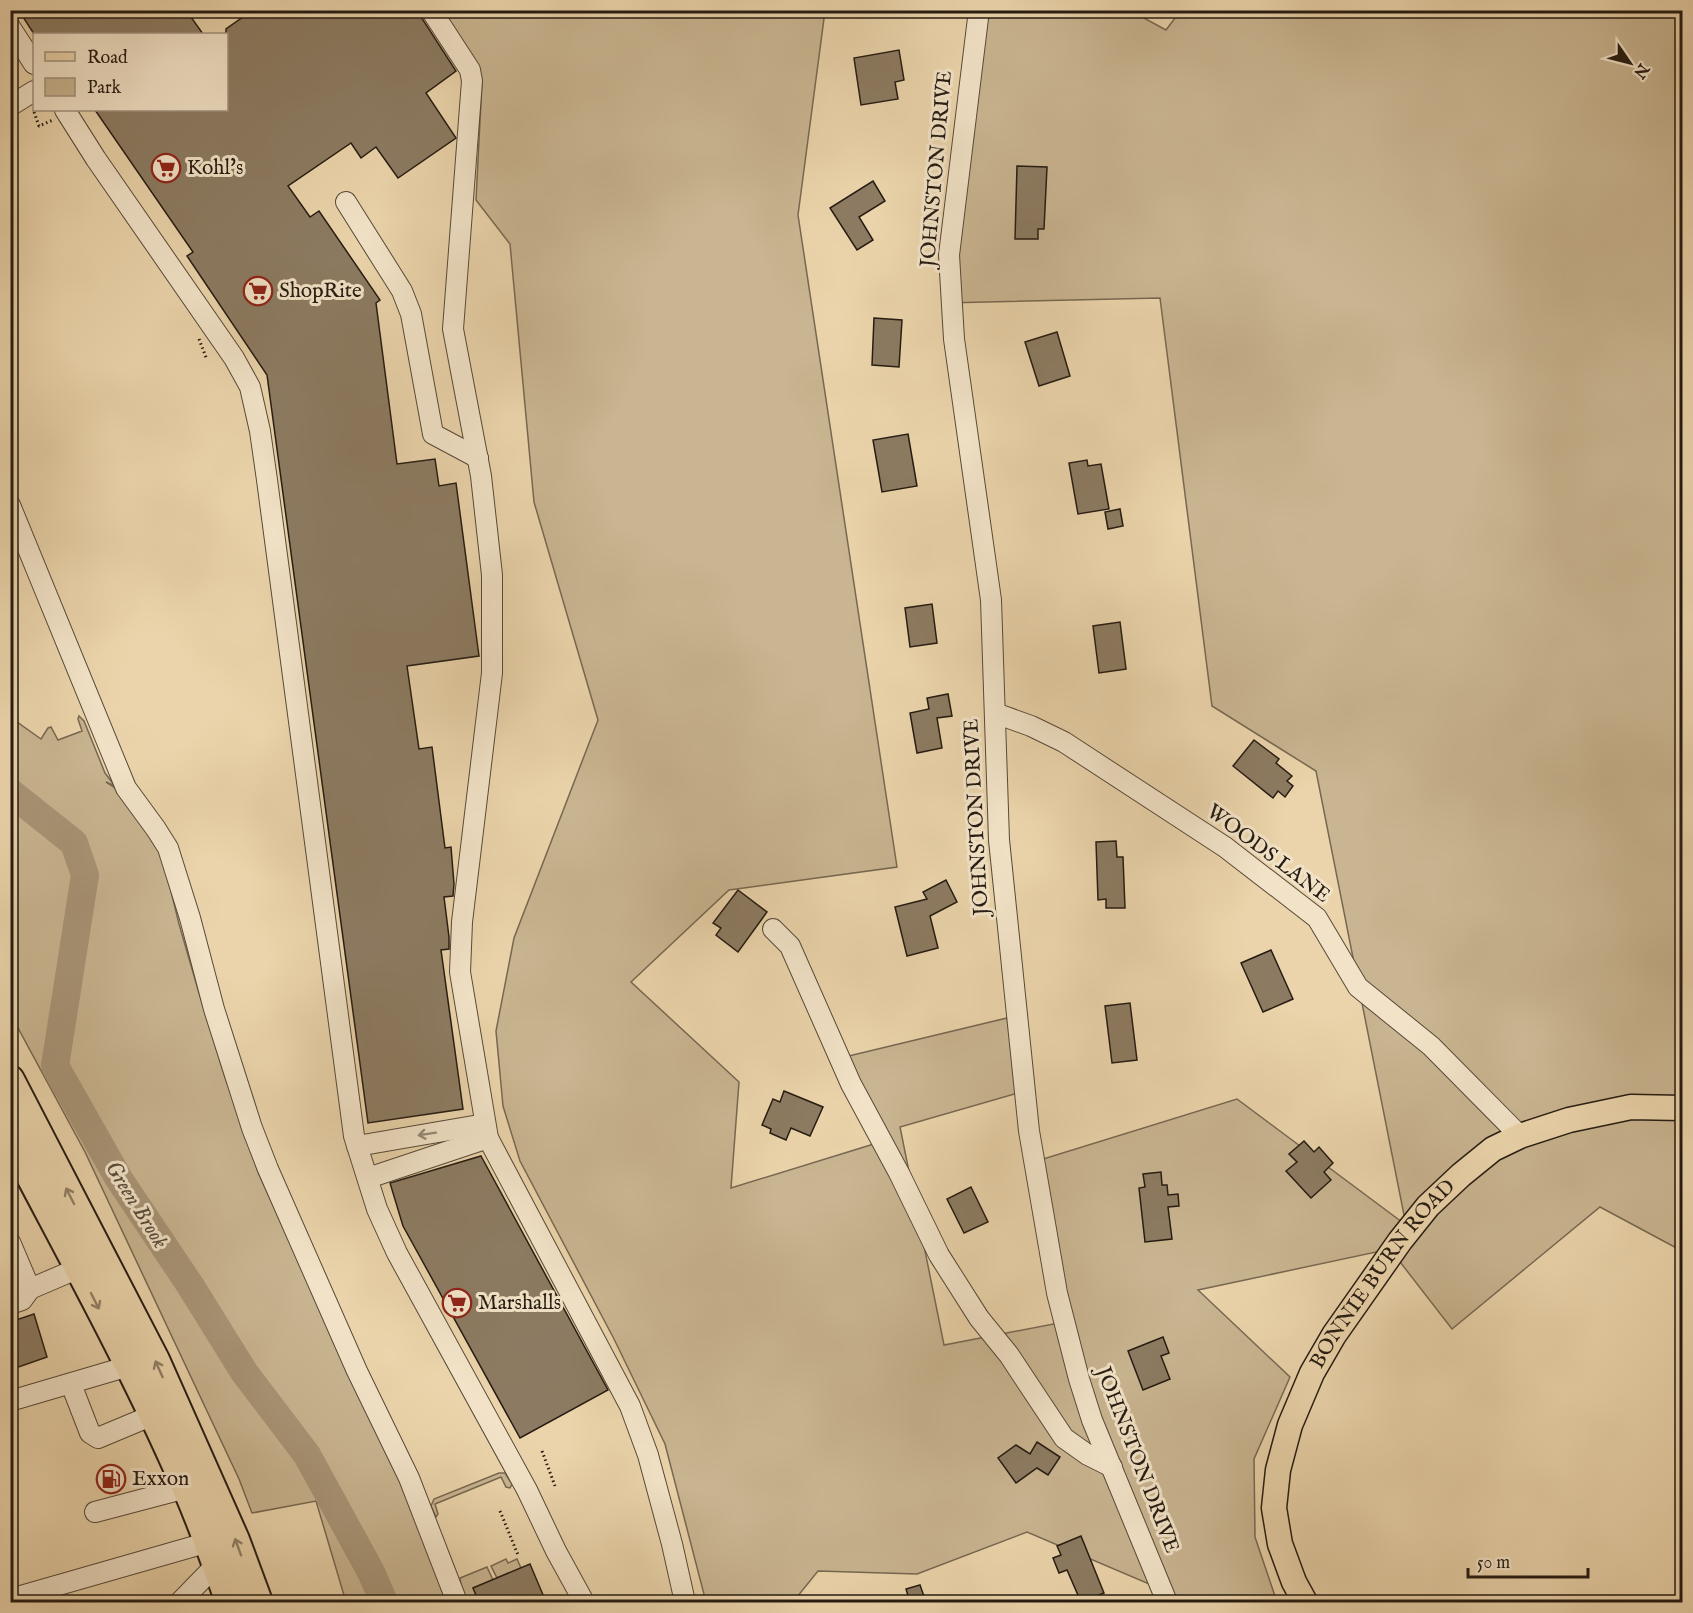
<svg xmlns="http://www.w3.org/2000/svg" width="1693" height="1613" font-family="'IM FELL English',serif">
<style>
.green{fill:#c9b591;stroke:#776852;stroke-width:1.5}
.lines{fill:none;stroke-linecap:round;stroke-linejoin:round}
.river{stroke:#a89577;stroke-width:28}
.building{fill:#8c7b62;stroke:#251b12;stroke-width:1.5}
.minor-casing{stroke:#564938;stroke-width:22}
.major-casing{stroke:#251b12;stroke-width:27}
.highway-casing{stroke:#251b12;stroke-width:32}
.path{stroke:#251b12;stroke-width:3;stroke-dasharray:1.5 3;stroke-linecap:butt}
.minor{stroke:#f2e3c8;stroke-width:20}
.major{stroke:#ebd4ab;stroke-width:24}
.highway{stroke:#ebd4ab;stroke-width:28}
.oneway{stroke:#968976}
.oneway2{stroke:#928166}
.labels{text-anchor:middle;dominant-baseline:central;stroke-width:6;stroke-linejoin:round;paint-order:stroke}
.poi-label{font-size:21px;fill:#251b12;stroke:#f2e3c8;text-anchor:start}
.street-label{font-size:21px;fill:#251b12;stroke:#f2e3c8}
.water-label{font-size:22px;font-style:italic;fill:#594c3a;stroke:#f2e3c8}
</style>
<rect width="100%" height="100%" fill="#ebd4ab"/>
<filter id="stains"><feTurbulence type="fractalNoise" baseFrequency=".00333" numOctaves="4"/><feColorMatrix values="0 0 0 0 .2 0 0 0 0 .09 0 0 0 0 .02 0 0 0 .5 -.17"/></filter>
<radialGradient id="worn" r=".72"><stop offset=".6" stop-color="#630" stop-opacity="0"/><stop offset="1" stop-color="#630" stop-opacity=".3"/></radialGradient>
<g class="green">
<polygon points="1181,10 1678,11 1676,33 1682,35 1682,1251 1600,1207 1452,1329 1390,1249 1198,1290 1290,1377 1254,1459 1255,1537 1277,1602 1182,1602 1180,1597 1027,1532 917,1574 818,1571 793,1602 706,1602 665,1444 614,1339 520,1161 503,1106 496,1031 514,938 598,720 534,502 510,244 476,200 482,82 440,11 825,11 798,215 897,867 729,890 631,982 739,1082 731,1188 877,1143 832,1060 1007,1018 1018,1093 900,1127 944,1345 1059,1323 1027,1164 1237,1099 1406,1225 1316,771 1212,706 1160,298 945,303 972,11 1131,11 1166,30"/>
<polygon points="79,716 84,721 105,773 115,786 106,782 114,787 140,820 162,854 179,924 199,993 224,1074 258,1172 338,1349 399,1472 447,1602 346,1602 316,1501 252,1513 239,1479 85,1152 11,1015 10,717 41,739 48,728 51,727 58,740 82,731 78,719"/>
<polygon points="499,1473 505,1473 512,1484 510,1488 506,1487 501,1477 435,1504 438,1514 436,1517 431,1506 434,1499"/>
<polygon points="506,1559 508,1563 517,1559 521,1568 497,1578 491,1566"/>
<polygon points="487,1567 493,1580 473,1588 479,1602 467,1602 461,1587 460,1578"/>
</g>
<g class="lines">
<polyline class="river" points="10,792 74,843 85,875 55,1066 119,1179 190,1285 244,1372 307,1455 371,1572 384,1602"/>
</g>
<g class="building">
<polygon points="32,10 186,10 203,34 34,34 23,17"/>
<polygon points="253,10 419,10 421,17 456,71 426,93 456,138 398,178 376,147 361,158 351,143 288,186 310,217 319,211 380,300 376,303 397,464 435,459 439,486 456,483 479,656 407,666 419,749 432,747 445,848 451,847 454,884 453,896 444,897 449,937 449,949 441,950 463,1109 368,1123 267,375 187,256 193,252 95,110 226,110 226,29"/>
<polygon points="899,50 904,80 895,82 898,99 861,105 854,58"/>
<polygon points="1017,166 1047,167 1044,229 1038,229 1038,239 1015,239"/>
<polygon points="873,181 885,201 859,217 873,240 857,250 830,208"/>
<polygon points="874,318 902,320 899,367 872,365"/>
<polygon points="1057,332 1070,376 1039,386 1025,342"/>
<polygon points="908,434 917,486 882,492 873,440"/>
<polygon points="1087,460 1088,466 1101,464 1109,509 1078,514 1069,463"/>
<polygon points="1120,509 1123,526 1108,529 1105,512"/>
<polygon points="932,604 937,643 910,647 905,608"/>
<polygon points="1120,622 1126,669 1099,673 1093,626"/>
<polygon points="948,694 952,716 937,718 942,748 917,753 910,713 929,709 927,698"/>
<polygon points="1254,740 1279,759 1276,763 1292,776 1287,781 1293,786 1285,797 1278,791 1273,798 1233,766"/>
<polygon points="1116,841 1117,857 1123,857 1125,908 1106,908 1106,899 1098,900 1096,842"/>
<polygon points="946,880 957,902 930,916 938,948 907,956 895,907 927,899 923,892"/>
<polygon points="738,890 767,912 738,952 716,935 721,928 713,923"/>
<polygon points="1271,950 1293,999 1263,1012 1241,963"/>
<polygon points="1130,1003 1137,1060 1112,1063 1105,1006"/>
<polygon points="784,1091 823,1107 810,1136 791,1128 786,1140 770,1133 771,1129 762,1125 773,1099 780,1102"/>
<polygon points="1304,1141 1314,1152 1319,1147 1333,1163 1324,1172 1331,1180 1311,1198 1286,1171 1297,1162 1289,1154"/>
<polygon points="481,1156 608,1390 520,1438 403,1226 390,1183"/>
<polygon points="1161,1172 1162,1185 1167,1185 1168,1195 1178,1194 1179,1206 1168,1207 1172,1239 1145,1242 1139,1188 1145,1187 1143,1174"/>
<polygon points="971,1187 988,1222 964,1233 947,1199"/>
<polygon points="34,1314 47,1357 10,1370 10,1322"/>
<polygon points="1163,1337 1169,1353 1161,1356 1170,1379 1143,1390 1128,1351"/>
<polygon points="1037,1442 1060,1457 1048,1475 1037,1468 1016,1483 998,1458 1016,1445 1030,1454"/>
<polygon points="1081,1536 1104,1593 1081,1602 1067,1570 1059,1573 1053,1558 1061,1555 1057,1546"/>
<polygon points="530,1564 546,1602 479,1602 473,1588"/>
<polygon points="920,1585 926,1602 910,1602 906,1589"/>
</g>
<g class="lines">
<g class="minor-casing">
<g id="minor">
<polyline points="431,10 470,70 472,81 453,329 481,476 492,575 492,673 462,922 460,972 488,1138 630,1406 648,1455 672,1544 685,1602"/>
<polyline points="979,10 949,255 954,339 991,600 999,840 1029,1131 1057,1293 1079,1379 1092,1420 1167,1602"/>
<polyline points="10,27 34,64"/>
<polyline points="10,106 34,91"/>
<polyline points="65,110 96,159 234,358 250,387 260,431 267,480 354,1136 377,1209 397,1253 527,1490 556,1551 584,1602"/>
<polyline points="346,202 402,291 411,314 433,434 478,458"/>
<polyline points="10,505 126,788 156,829 168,848 190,918 214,1009 252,1128 268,1169 357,1371 409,1478 457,1602"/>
<polyline points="995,713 1031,726 1064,742 1225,847 1317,918 1358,987 1431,1046 1520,1136"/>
<polyline points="773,929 790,946 851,1084 899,1173 939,1255 979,1318 1009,1355 1064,1438 1088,1455 1112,1467"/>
<polyline points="357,1146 485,1124"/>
<polyline points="368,1178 488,1138"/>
<polyline points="10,1242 30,1289 79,1268"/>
<polyline points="10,1304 22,1300 30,1289"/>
<polyline points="71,1384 90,1433 98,1438 153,1415"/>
<polyline points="10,1401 129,1366"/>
<polyline points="95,1512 186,1488"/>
<polyline points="10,1599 209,1542"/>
<polyline points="180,1602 217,1564"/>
</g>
</g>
<g class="major-casing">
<g id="major">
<path id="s1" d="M1305,1602l-11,-20 -14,-38 -6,-36 4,-38 12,-45 22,-52 22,-38 66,-94 28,-35 33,-31 32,-26 27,-13 49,-16 62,-13 51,1"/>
</g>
</g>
<g class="highway-casing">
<g id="highway">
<polyline points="10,1080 155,1360 235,1540 258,1602"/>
<path d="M10,1137c57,109 117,217 167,329 21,45 37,91 53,136"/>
</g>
</g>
<g class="path">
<polyline points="34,112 39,126 53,120"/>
<polyline points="199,339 207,360"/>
<polyline points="542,1451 555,1486"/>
<polyline points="500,1511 518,1555"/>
</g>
<use href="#minor" class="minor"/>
<use href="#major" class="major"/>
<use href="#highway" class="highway"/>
</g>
<defs><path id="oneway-shaft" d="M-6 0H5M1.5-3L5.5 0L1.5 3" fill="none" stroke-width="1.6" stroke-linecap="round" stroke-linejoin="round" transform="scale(1.5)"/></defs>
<use class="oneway" href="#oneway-shaft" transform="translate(427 1134) rotate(171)"/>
<g class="oneway2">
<use href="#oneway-shaft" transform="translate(70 1196) rotate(-117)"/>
<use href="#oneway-shaft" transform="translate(95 1301) rotate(63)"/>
<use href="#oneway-shaft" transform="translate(159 1369) rotate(-114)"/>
<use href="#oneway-shaft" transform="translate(238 1547) rotate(-110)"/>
</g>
<defs>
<g id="supermarket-ring" transform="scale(1.5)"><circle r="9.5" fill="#f2e3c8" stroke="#8f2418" stroke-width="1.5"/><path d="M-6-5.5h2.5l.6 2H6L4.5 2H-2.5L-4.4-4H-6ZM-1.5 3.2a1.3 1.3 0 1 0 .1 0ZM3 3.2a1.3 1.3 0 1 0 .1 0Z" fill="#8f2418"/></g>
<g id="fuel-ring" transform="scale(1.5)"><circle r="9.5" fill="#f2e3c8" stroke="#8f2418" stroke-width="1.5"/><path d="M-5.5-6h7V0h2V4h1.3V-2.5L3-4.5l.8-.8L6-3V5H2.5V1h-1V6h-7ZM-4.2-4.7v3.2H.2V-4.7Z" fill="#8f2418"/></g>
</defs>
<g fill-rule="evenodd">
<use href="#supermarket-ring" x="166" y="168"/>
<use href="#supermarket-ring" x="258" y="291"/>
<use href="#supermarket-ring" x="457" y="1303"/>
<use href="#fuel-ring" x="111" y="1479"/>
</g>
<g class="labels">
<g class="poi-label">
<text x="187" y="168">Kohl's</text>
<text x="279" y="291">ShopRite</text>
<text x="478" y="1303">Marshalls</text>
<text x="132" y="1479">Exxon</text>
</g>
<g class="street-label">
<text transform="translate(937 169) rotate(-85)">JOHNSTON DRIVE</text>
<text transform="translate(977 817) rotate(-93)">JOHNSTON DRIVE</text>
<text transform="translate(1268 854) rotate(37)">WOODS LANE</text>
<text stroke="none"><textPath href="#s1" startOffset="363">BONNIE BURN ROAD</textPath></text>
<text transform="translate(1137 1460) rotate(69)">JOHNSTON DRIVE</text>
</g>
<g class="water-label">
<text transform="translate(136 1205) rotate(58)">Green Brook</text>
</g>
</g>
<rect width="1693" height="1613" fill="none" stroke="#ebd4ab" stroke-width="36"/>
<rect x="12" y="12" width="1669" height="1589" fill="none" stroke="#251b12" stroke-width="3"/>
<rect x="18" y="18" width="1657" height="1577" fill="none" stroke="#251b12" stroke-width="1.5"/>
<rect x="33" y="33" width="195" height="78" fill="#f2e3c8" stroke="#a0937f" stroke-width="1.5"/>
<rect x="45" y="52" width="30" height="9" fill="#ebd4ab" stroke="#a0937f" stroke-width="1.5"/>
<text x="87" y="63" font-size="18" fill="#251b12">Road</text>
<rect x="45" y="78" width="30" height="18" fill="#c9b591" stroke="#a0937f" stroke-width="1.5"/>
<text x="87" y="93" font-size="18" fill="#251b12">Park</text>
<g transform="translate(1630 63) rotate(125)" stroke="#f2e3c8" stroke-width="4.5" paint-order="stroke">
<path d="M0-4.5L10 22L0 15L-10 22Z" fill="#251b12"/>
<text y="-9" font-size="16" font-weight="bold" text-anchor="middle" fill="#251b12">N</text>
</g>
<path d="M1468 1568v9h120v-9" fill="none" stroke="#251b12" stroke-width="3"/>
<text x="1477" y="1568" font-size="18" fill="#251b12" stroke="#f2e3c8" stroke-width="4.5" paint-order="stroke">50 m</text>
<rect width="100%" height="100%" filter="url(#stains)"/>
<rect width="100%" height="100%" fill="url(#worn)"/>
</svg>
